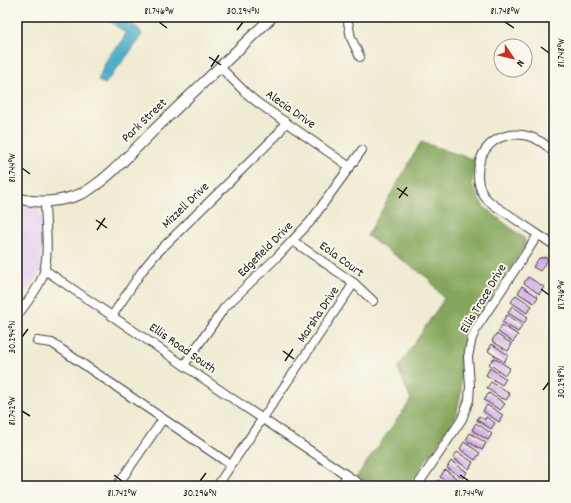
<svg xmlns="http://www.w3.org/2000/svg" width="571" height="503" font-family="Dekko,sans-serif">
<style>
.built{fill:#e6d2f0}
.forest{fill:#84a65c;stroke:#50613c}
.water{fill:#4baeca;stroke:#346573}
.building{fill:#d3aceb}
.lines{fill:none;stroke-linecap:round;stroke-linejoin:round}
.minor-casing{stroke:#3c3b37;stroke-width:10}
.tertiary-casing{stroke:#3c3b37;stroke-width:12}
.minor{stroke:#fff;stroke-width:8}
.tertiary{stroke:#fff;stroke-width:10}
.ticks{fill:none;stroke:#1c1c1c;stroke-width:1.5}
.labels{text-anchor:middle;dominant-baseline:central;stroke-width:4;stroke-linejoin:round;paint-order:stroke}
.street-label{font-size:13px;fill:#1c1c1c;stroke:#fbf7ec}
.neatline{fill:none;stroke:#1c1c1c;stroke-width:1.5}
.ticks-label{font-size:10px;text-anchor:middle;fill:#1c1c1c}
</style>
<rect width="100%" height="100%" fill="#fbf7ec"/>
<filter id="ink" filterUnits="userSpaceOnUse"><feTurbulence type="fractalNoise" baseFrequency=".025" numOctaves="2"/><feDisplacementMap in="SourceGraphic" scale="8" xChannelSelector="R" yChannelSelector="G"/><feConvolveMatrix kernelMatrix="1 2 1 2 8 2 1 2 1" color-interpolation-filters="sRGB"/></filter>
<filter id="wash" filterUnits="userSpaceOnUse"><feTurbulence type="fractalNoise" baseFrequency=".012" numOctaves="4" result="noise"/><feDisplacementMap in="SourceGraphic" scale="16" xChannelSelector="R" yChannelSelector="G"/><feGaussianBlur stdDeviation="0.9" result="paint"/><feColorMatrix in="noise" values="0 0 0 0 0 0 0 0 0 0 0 0 0 0 0 0 0 1.4 0 .05"/><feComposite in="paint" operator="in"/></filter>
<g filter="url(#wash)">
<rect width="100%" height="100%" fill="#f0ebd3"/>
<polygon class="built" points="17,200 35,205 38,208 41,217 42,270 17,306"/>
<polygon class="forest" points="421,142 475,160 472,186 484,207 524,238 526,244 469,333 460,357 461,393 456,417 408,486 373,486 357,476 411,400 398,368 444,299 428,278 367,236"/>
<path class="water" d="M103,17h18l17,11 4,6 -9,14 -28,36 -7,-3c3,-8 6,-17 11,-25 6,-9 15,-11 16,-24z"/>
<g id="blocks">
<g class="building">
<polygon points="541,257 543,259 544,257 548,259 540,271 533,267 539,258 540,259"/>
<polygon points="528,277 544,287 539,294 524,283"/>
<polygon points="522,286 538,297 534,303 518,293"/>
<polygon points="516,295 532,306 527,313 511,302"/>
<polygon points="512,306 528,317 524,323 508,313"/>
<polygon points="507,315 522,326 518,332 502,322"/>
<polygon points="502,325 518,335 513,342 498,332"/>
<polygon points="496,334 512,344 508,351 492,341"/>
<polygon points="492,344 508,355 504,362 488,351"/>
<polygon points="494,358 510,368 505,375 489,364"/>
<polygon points="490,368 506,379 502,385 486,375"/>
<polygon points="491,382 510,394 506,400 503,398 502,399 487,388"/>
<polygon points="489,393 505,404 500,410 484,400"/>
<polygon points="487,405 503,415 499,422 483,411"/>
<polygon points="479,416 485,420 486,417 495,423 491,429 477,420"/>
<polygon points="476,423 492,434 488,440 472,430"/>
<polygon points="470,433 486,443 482,450 466,440"/>
<polygon points="464,442 480,453 475,460 460,449"/>
<polygon points="457,452 473,462 469,469 453,458"/>
<polygon points="451,461 467,472 463,478 447,468"/>
<polygon points="445,470 460,481 457,486 453,486 440,477"/>
<polygon points="438,480 447,486 434,486"/>
</g>
</g>
</g>
<g filter="url(#ink)">
<use href="#blocks" fill-opacity="0" stroke="#3c3b37" stroke-width="1"/>
<g class="lines">
<g class="minor-casing">
<g id="minor">
<polyline points="347,17 351,38 360,57"/>
<polyline points="220,67 247,94 258,103 350,167"/>
<path d="M552,151c-26,-29 -74,-19 -74,24 0,7 2,15 6,21 6,8 16,13 24,18 15,11 31,21 46,31"/>
<polyline points="293,241 354,283 373,301"/>
<polyline points="45,270 236,401 363,486"/>
<path d="M17,316c8,-11 18,-23 24,-36 10,-22 4,-55 4,-79"/>
<polyline points="112,316 142,271 155,255 277,135 286,122"/>
<polyline points="37,341 52,343 231,465"/>
<polyline points="184,365 225,307 277,257 310,222 362,150"/>
<polyline points="117,486 163,419"/>
<polyline points="217,486 354,283"/>
<polyline points="340,486 347,476"/>
<polyline points="417,486 462,419 469,400 470,386 468,357 472,338 477,327 538,235"/>
</g>
</g>
<g class="tertiary-casing">
<path id="tertiary" d="M17,198c21,6 46,4 66,-5 22,-11 50,-42 68,-60 40,-39 81,-77 121,-116"/>
</g>
<use href="#minor" class="minor"/>
<use href="#tertiary" class="tertiary"/>
</g>
</g>
<path class="ticks" d="M159,22l8,6M505,22l9,6M237,30l6,-8M541,47l8,6M209,57l12,8M211,67l8,-12M22,168l8,6M397,188l11,8M399,198l8,-11M96,220l11,8M97,230l8,-12M541,289l8,6M22,337l6,-8M283,351l11,8M285,361l8,-12M543,390l6,-8M22,411l8,5M114,475l8,6M460,475l9,6M200,481l6,-8"/>
<g class="labels">
<g class="street-label">
<text transform="translate(290 110) rotate(35)">Alecia Drive</text>
<text transform="translate(145 121) rotate(-44)">Park Street</text>
<text transform="translate(186 206) rotate(-44)">Mizzell Drive</text>
<text transform="translate(266 250) rotate(-45)">Edgefield Drive</text>
<text transform="translate(341 260) rotate(36)">Eola Court</text>
<text transform="translate(484 299) rotate(-59)">Ellis Trace Drive</text>
<text transform="translate(319 315) rotate(-56)">Marsha Drive</text>
<text transform="translate(182 349) rotate(35)">Ellis Road South</text>
</g>
</g>
<rect width="571" height="503" fill="none" stroke="#fbf7ec" stroke-width="44"/>
<g transform="translate(513 58) rotate(125)"><circle r="19" fill="#fbf7ec" stroke="#a29f99"/>
<path d="M0-3L7 15L0 10L-7 15Z" fill="#c8321e"/>
<text y="-6" font-size="11" font-weight="bold" text-anchor="middle" fill="#1c1c1c">N</text>
</g>
<rect x="22" y="22" width="527" height="459" class="neatline"/>
<g class="ticks-label">
<text x="159" y="14">81.746°W</text>
<text x="243" y="14">30.294°N</text>
<text x="505" y="14">81.748°W</text>
<text transform="translate(560 53) rotate(-90)" y="4">81.748°W</text>
<text transform="translate(11 168) rotate(-90)" y="4">81.744°W</text>
<text transform="translate(560 295) rotate(-90)" y="4">81.746°W</text>
<text transform="translate(11 337) rotate(-90)" y="4">30.294°N</text>
<text transform="translate(560 382) rotate(-90)" y="4">30.298°N</text>
<text transform="translate(11 411) rotate(-90)" y="4">81.742°W</text>
<text x="122" y="496">81.742°W</text>
<text x="200" y="496">30.296°N</text>
<text x="469" y="496">81.744°W</text>
</g>
</svg>
